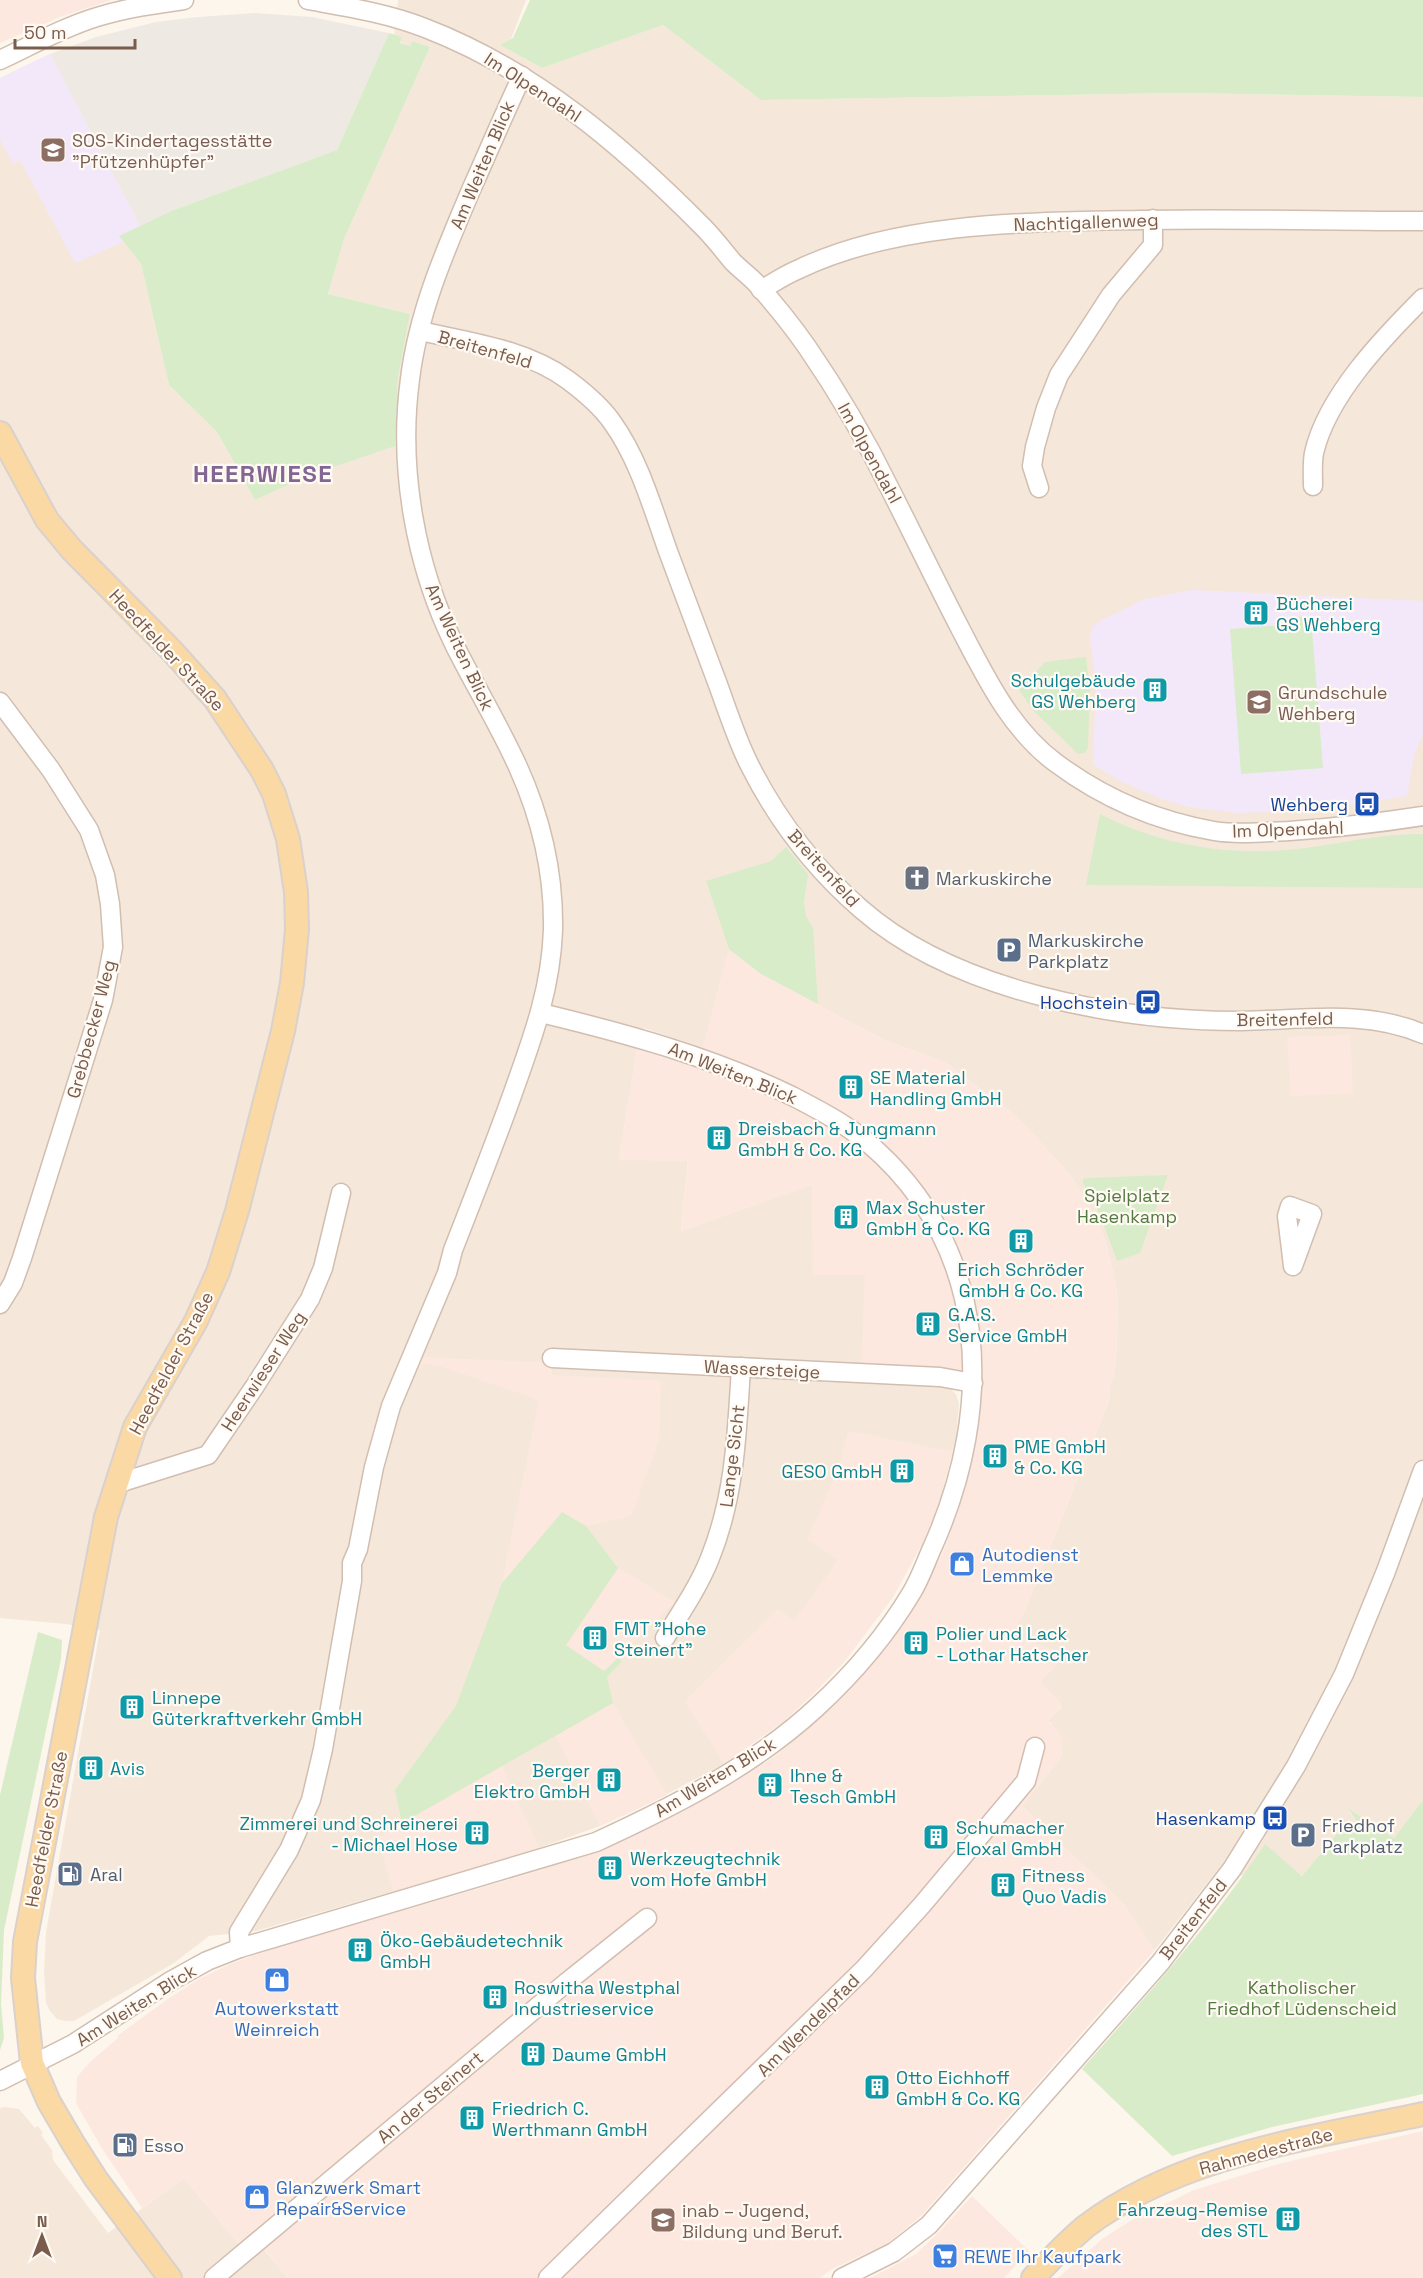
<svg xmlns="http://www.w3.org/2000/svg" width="1423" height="2278" font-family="'Space Grotesk',sans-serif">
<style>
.residential{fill:#f5e8da}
.commercial{fill:#fde8e0}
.industrial{fill:#efe9e4}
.education{fill:#f3e8fa}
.green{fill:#d8ecc9}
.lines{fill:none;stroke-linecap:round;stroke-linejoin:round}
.minor-casing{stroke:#d1beb0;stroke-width:21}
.major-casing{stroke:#dad1cd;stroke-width:26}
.minor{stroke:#fff;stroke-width:18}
.major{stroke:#fbd9a5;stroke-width:22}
.labels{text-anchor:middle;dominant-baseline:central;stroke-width:4.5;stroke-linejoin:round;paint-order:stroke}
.street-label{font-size:18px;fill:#7a5c4d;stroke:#fffaf3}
.education-label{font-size:18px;fill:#785e54;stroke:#fffaf3;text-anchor:start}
.culture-label{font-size:18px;fill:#0d838f;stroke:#fffaf3;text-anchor:start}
.transit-label{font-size:18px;fill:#164399;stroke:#fffaf3;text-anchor:end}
.worship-label{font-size:18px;fill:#5b616d;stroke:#fffaf3;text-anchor:start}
.service-label{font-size:18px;fill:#4e5e75;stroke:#fffaf3;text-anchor:start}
.park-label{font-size:18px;fill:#537a41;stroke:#fffaf3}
.shop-label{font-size:18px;fill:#366cbe;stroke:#fffaf3;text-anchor:start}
.district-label{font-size:24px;font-weight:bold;letter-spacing:1.5px;fill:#846695;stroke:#fffaf3}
</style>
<rect width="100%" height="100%" fill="#fdf6ec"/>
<g class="residential">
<polygon points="398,0 526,0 511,39 500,45 542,68 663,25 761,100 1179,93 1423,97 1423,1800 1394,1838 1348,1810 1358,1822 1350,1829 1344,1825 1302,1876 1265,1845 1243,1877 1223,1863 1154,1951 1125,1906 1022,1806 1058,1761 1062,1754 1051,1723 1047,1721 1061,1707 1040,1682 1010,1634 1022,1617 1109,1401 1110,1383 1113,1378 1116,1359 1118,1308 1116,1285 1105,1240 1096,1218 1071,1176 1016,1116 946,1063 887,1041 842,1018 761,974 729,950 703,1048 644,1028 637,1049 619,1160 688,1160 681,1231 813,1184 813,1275 866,1275 947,1385 956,1394 959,1404 956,1437 941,1496 923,1542 893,1597 844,1662 813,1694 784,1721 724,1764 646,1805 600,1826 519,1855 256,1931 209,1936 174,1963 74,2021 65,2021 57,2019 50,2011 46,2003 44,1972 46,1932 100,1630 66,1624 0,1618 0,78 50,54 140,226 119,236 141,264 169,385 217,432 255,500 310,475 395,445 398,378 410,314 328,294 344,239 430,47 413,41 411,47 400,42 402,37 394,35"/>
<polygon points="5,2107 19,2109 35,2128 38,2126 43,2133 41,2135 52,2150 53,2160 108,2233 184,2178 238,2243 250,2233 288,2278 0,2278 0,2108"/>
</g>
<g class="commercial">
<polygon points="0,0 112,0 60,17 0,43"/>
<polygon points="729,949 761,974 842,1018 887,1041 946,1063 1016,1116 1071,1176 1096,1218 1105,1240 1116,1285 1118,1308 1116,1359 1113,1378 1110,1383 1109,1401 1022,1617 1010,1634 1066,1655 1040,1682 1061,1703 1061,1706 1047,1721 1055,1727 1061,1737 1062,1754 1058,1761 1022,1806 1125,1906 1154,1951 921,2216 888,2243 832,2269 820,2278 288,2278 251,2233 238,2243 184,2178 142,2208 101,2147 76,2103 77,2077 89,2063 119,2037 117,2036 169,1998 199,1979 230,1964 278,1947 528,1874 581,1856 667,1819 735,1782 775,1756 803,1733 857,1680 925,1585 942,1554 959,1509 977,1439 982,1375 861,1369 865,1275 813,1275 812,1185 681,1231 688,1161 619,1160 637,1049 697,1068"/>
<polygon points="1350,1035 1353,1093 1291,1096 1287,1037"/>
<polygon points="423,1357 552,1363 552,1375 661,1381 659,1440 631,1516 586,1526 562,1512 502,1583 539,1400 437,1365 424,1364 419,1368"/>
<polygon points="848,1431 953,1452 934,1516 923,1542 893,1597 844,1662 813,1694 784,1720 724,1764 685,1701 778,1609 794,1621 838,1560 808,1539 840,1464"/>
<polygon points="618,1568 675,1602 604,1672 566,1646"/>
<polygon points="613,1703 667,1795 600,1826 556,1736"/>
<polygon points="502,1766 539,1848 393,1891 378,1838"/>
<polygon points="1423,2131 1423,2278 1058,2278 1102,2239 1130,2221 1194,2190 1282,2163"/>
<polygon points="972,2196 1029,2251 1004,2278 870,2278 916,2254 939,2232"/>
</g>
<polygon class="industrial" points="255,13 312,17 389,33 337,150 171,211 140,226 50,54 96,37 156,22 198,17"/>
<g class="education">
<polygon points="50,54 140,226 119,236 123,242 75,263 20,160 13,164 0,140 0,78"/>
<polygon points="1191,590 1423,601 1423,735 1414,755 1407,796 1310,811 1236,813 1190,807 1164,800 1120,781 1094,765 1093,760 1096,684 1090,638 1092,628 1100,621 1145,599"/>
</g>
<g class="green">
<polygon points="530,0 1423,0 1423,97 1179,93 761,100 663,25 542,68 500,45 513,38"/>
<polygon points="389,33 402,37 400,43 410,46 413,41 430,47 344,239 328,294 410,314 398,378 395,446 310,475 255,500 217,432 169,385 141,264 119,236 171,211 337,150"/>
<polygon points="1311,616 1323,768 1241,774 1230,629 1283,625 1283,618"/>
<polygon points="1086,657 1090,692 1088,748 1085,753 1078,754 1033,710 1019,690 1045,662"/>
<path d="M1100,814c64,33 134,43 205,34 39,-5 78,-15 118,-14v54l-337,-3z"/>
<polygon points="786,847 808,874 804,903 806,916 813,928 818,1004 761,974 729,949 706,881 771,861"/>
<polygon points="1168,1175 1140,1253 1117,1261 1101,1217 1083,1183 1083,1179 1087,1178"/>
<polygon points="562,1512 586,1526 618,1568 566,1645 604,1671 618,1658 622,1661 607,1677 613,1703 402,1823 395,1790 456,1706 502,1583"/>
<polygon points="38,1632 62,1640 61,1659 4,1930 1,2004 4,2038 0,2050 0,1795"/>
<path d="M1423,1800v294l-151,33 -100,29 -90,-87c64,-73 129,-144 183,-225l37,32 42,-51 6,4 8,-7 -11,-14 47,30z"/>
</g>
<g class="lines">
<g class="minor-casing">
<g id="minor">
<path d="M308,0c39,7 79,13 117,28 109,42 197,117 278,199 11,11 20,23 30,35 7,7 15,13 22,20 18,20 36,42 52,65 31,45 59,93 83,142 24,47 47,95 71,141 25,48 51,101 95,133 47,35 100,58 158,68 24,4 50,1 75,0 45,-3 89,-8 134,-15"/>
<path d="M0,60c32,-15 64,-33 97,-43 29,-9 58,-13 87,-17"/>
<path d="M761,290c12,-7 24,-15 36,-20 100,-49 235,-48 344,-50 94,-2 188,1 282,1"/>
<path d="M420,331c49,11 106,18 148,49 16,12 33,26 44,42 28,39 41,88 57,132 16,42 32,85 48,128 10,27 19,56 32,82 28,56 66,105 112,145 95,83 258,112 380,112 61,-1 125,-12 182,13"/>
<path d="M1313,486c0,-11 -1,-22 1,-33 13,-57 69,-115 109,-155"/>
<polyline points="1039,488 1032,466 1035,447 1046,408 1059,375 1111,295 1153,245 1153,219"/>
<polyline points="0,702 51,770 89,830 105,875 110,904 113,947 103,1000 22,1258 13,1283 0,1304"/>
<polygon points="1290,1206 1312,1214 1293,1266 1287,1216"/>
<polyline points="552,1358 940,1377 973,1383"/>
<polyline points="116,1484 208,1455 255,1386 310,1299 323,1268 341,1193"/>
<path d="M665,1638c16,-26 34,-52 45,-80 25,-62 27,-125 31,-191"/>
<path d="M240,1948l-1,-16 50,-82 22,-50 12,-51 29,-168v-18l6,-14 16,-82 17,-61 56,-133 6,-23c21,-54 43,-109 62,-163 19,-53 36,-100 38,-157 1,-56 -12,-112 -35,-163 -19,-42 -43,-81 -63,-121 -40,-81 -57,-178 -45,-267 8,-66 35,-128 61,-189 17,-38 33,-76 51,-114"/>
<path d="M0,2081l73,-37 96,-62 38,-21 33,-13 356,-106c78,-36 156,-75 220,-134 36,-33 71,-74 96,-116 9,-15 14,-31 21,-46 62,-140 58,-299 -66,-404 -23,-19 -48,-32 -75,-46 -80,-39 -164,-62 -251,-83"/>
<polyline points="214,2278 567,1982 647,1918"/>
<polyline points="548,2278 864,1969 922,1905 1026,1781 1035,1747"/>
<polyline points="842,2278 894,2252 929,2225 1160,1963 1232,1869 1296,1766 1344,1674 1386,1571 1423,1470"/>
</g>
</g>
<g class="major-casing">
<g id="major">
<polyline points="0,433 47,520 72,550 173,652 215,699 262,770 274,794 288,839 296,892 297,929 292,983 283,1031 237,1211 218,1272 196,1321 135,1427 106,1517 25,1942 23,1978 32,2063 49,2102 73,2143 96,2179 170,2278"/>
<path d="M1033,2278c17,-18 33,-35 52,-51 94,-72 226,-89 338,-113"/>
</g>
</g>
<use href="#minor" class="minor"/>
<use href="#major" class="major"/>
</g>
<defs>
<g id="school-square" transform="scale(1.35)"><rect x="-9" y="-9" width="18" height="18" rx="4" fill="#8d6e63" stroke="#fffaf3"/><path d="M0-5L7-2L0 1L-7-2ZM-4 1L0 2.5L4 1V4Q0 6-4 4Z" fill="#fff"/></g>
<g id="building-square" transform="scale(1.35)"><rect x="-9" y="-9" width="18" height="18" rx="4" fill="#0f9aa8" stroke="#fffaf3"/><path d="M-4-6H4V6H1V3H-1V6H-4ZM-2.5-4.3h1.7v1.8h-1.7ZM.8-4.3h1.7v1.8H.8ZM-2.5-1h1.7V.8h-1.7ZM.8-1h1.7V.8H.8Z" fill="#fff"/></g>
<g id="bus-square" transform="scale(1.35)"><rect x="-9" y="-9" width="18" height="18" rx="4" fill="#1a4fb4" stroke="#fffaf3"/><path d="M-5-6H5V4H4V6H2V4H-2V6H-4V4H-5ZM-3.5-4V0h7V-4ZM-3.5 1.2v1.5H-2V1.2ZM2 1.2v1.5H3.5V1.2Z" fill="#fff"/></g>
<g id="church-square" transform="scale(1.35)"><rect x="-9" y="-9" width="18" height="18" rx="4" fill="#6b7280" stroke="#fffaf3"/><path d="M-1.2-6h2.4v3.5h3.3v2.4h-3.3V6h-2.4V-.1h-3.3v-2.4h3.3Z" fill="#fff"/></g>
<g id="parking-square" transform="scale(1.35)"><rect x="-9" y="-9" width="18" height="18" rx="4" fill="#5c6f8a" stroke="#fffaf3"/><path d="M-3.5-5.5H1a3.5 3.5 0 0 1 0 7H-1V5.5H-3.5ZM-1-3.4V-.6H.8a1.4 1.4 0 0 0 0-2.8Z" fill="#fff"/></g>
<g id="shop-square" transform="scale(1.35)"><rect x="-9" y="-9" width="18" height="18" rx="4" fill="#3f7fe0" stroke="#fffaf3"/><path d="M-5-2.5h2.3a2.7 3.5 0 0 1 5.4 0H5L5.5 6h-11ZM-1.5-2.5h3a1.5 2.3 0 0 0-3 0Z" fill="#fff"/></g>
<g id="fuel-square" transform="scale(1.35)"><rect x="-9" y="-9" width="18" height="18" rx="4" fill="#5c6f8a" stroke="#fffaf3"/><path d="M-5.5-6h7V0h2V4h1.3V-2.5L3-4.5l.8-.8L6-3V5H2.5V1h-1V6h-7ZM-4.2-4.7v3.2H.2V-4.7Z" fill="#fff"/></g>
<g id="supermarket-square" transform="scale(1.35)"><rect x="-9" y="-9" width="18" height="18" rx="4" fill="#3f7fe0" stroke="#fffaf3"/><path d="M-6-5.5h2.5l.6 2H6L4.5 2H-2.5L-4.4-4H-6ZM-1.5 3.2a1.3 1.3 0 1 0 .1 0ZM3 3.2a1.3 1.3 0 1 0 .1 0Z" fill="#fff"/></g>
</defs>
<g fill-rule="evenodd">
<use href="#school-square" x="53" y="150"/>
<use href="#building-square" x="1256" y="613"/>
<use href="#building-square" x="1155" y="690"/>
<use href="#school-square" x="1259" y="702"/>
<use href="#bus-square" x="1367" y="804"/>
<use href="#church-square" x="917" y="878"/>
<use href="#parking-square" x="1009" y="950"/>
<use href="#bus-square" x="1148" y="1002"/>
<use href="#building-square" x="851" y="1087"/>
<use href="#building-square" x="719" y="1138"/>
<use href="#building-square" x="846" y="1217"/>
<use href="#building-square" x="1021" y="1241"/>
<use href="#building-square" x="928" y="1324"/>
<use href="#building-square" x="995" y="1456"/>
<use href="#building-square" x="902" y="1471"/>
<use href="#shop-square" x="962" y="1564"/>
<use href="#building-square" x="595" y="1638"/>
<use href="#building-square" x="916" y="1643"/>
<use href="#building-square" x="132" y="1707"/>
<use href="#building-square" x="91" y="1768"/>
<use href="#building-square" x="609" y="1780"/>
<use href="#building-square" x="770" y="1785"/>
<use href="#bus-square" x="1275" y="1818"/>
<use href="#building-square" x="477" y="1833"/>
<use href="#parking-square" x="1303" y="1835"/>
<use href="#building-square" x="936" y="1837"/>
<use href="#building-square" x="610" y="1868"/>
<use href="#fuel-square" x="70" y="1874"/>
<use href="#building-square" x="1003" y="1885"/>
<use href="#building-square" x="360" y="1950"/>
<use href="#shop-square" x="277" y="1980"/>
<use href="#building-square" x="495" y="1997"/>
<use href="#building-square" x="533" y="2054"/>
<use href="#building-square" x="877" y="2087"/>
<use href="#building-square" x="472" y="2118"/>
<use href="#fuel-square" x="125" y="2145"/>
<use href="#shop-square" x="257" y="2197"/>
<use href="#building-square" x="1288" y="2219"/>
<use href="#school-square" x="663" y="2220"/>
<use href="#supermarket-square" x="945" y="2256"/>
</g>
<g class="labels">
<g class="street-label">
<text transform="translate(533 87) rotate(33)">Im Olpendahl</text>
<text transform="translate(482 165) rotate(-67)">Am Weiten Blick</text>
<text transform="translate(1086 222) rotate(-2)">Nachtigallenweg</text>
<text transform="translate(485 349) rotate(16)">Breitenfeld</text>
<text transform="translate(870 453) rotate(61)">Im Olpendahl</text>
<text transform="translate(460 647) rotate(65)">Am Weiten Blick</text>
<text transform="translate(167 650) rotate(47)">Heedfelder Straße</text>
<text transform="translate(1288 829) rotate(-2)">Im Olpendahl</text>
<text transform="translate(824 868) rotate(48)">Breitenfeld</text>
<text transform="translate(1285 1019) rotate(-1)">Breitenfeld</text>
<text transform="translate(91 1029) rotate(-75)">Grebbecker Weg</text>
<text transform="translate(733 1073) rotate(22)">Am Weiten Blick</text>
<text transform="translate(171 1363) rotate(-62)">Heedfelder Straße</text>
<text transform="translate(762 1369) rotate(3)">Wassersteige</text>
<text transform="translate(263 1371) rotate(-57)">Heerwieser Weg</text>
<text transform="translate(732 1456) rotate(-83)">Lange Sicht</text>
<text transform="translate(715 1777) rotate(-31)">Am Weiten Blick</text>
<text transform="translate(46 1829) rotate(-79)">Heedfelder Straße</text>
<text transform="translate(1193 1919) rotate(-52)">Breitenfeld</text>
<text transform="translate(136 2005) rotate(-32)">Am Weiten Blick</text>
<text transform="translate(808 2025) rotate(-45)">Am Wendelpfad</text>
<text transform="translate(430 2097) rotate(-40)">An der Steinert</text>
<text transform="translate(1266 2151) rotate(-15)">Rahmedestraße</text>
</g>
<g class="education-label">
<text x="72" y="140">SOS-Kindertagesstätte<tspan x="72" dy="21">"Pfützenhüpfer"</tspan></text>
<text x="1278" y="692">Grundschule<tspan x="1278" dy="21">Wehberg</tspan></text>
<text x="682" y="2210">inab – Jugend,<tspan x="682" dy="21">Bildung und Beruf.</tspan></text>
</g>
<g class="culture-label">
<text x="1276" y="603">Bücherei<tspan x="1276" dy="21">GS Wehberg</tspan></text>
<text x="1136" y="680" text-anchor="end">Schulgebäude<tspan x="1136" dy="21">GS Wehberg</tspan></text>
<text x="870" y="1077">SE Material<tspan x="870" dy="21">Handling GmbH</tspan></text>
<text x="738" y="1128">Dreisbach &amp; Jungmann<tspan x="738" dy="21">GmbH &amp; Co. KG</tspan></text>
<text x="866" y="1207">Max Schuster<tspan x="866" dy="21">GmbH &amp; Co. KG</tspan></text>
<text x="1021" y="1269" text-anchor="middle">Erich Schröder<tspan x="1021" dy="21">GmbH &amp; Co. KG</tspan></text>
<text x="948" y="1314">G.A.S.<tspan x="948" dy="21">Service GmbH</tspan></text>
<text x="1014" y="1446">PME GmbH<tspan x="1014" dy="21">&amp; Co. KG</tspan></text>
<text x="882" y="1471" text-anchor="end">GESO GmbH</text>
<text x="614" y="1628">FMT "Hohe<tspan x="614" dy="21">Steinert"</tspan></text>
<text x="936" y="1633">Polier und Lack<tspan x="936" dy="21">- Lothar Hatscher</tspan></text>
<text x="152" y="1697">Linnepe<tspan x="152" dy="21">Güterkraftverkehr GmbH</tspan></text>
<text x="110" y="1768">Avis</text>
<text x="590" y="1770" text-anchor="end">Berger<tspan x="590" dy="21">Elektro GmbH</tspan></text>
<text x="790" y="1775">Ihne &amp;<tspan x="790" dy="21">Tesch GmbH</tspan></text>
<text x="458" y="1823" text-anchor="end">Zimmerei und Schreinerei<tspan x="458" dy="21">- Michael Hose</tspan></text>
<text x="956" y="1827">Schumacher<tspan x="956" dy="21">Eloxal GmbH</tspan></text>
<text x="630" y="1858">Werkzeugtechnik<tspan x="630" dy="21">vom Hofe GmbH</tspan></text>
<text x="1022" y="1875">Fitness<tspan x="1022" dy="21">Quo Vadis</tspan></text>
<text x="380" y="1940">Öko-Gebäudetechnik<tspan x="380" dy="21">GmbH</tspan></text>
<text x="514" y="1987">Roswitha Westphal<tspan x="514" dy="21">Industrieservice</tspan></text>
<text x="552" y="2054">Daume GmbH</text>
<text x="896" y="2077">Otto Eichhoff<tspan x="896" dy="21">GmbH &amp; Co. KG</tspan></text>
<text x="492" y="2108">Friedrich C.<tspan x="492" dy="21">Werthmann GmbH</tspan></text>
<text x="1268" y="2209" text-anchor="end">Fahrzeug-Remise<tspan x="1268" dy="21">des STL</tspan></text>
</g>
<g class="transit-label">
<text x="1348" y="804">Wehberg</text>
<text x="1128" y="1002">Hochstein</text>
<text x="1256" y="1818">Hasenkamp</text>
</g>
<g class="worship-label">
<text x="936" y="878">Markuskirche</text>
</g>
<g class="service-label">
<text x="1028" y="940">Markuskirche<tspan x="1028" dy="21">Parkplatz</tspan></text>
<text x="1322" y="1825">Friedhof<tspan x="1322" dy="21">Parkplatz</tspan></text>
<text x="90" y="1874">Aral</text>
<text x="144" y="2145">Esso</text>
</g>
<g class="park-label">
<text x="1127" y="1195">Spielplatz<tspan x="1127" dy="21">Hasenkamp</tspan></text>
<text x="1302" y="1987">Katholischer<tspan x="1302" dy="21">Friedhof Lüdenscheid</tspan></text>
</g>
<g class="shop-label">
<text x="982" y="1554">Autodienst<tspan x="982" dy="21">Lemmke</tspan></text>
<text x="277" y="2008" text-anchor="middle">Autowerkstatt<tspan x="277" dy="21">Weinreich</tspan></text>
<text x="276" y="2187">Glanzwerk Smart<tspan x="276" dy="21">Repair&amp;Service</tspan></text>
<text x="964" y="2256">REWE Ihr Kaufpark</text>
</g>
<g class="district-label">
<text x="263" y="473">HEERWIESE</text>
</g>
</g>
<g transform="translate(42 2236)" stroke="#fffaf3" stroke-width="4.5" paint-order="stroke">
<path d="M0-4.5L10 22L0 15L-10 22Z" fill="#7a5c4d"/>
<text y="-9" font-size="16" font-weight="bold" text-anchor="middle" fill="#7a5c4d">N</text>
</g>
<path d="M15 39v9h120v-9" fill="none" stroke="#7a5c4d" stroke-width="3"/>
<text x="24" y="39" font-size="18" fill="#7a5c4d" stroke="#fffaf3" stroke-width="4.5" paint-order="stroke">50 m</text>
</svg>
